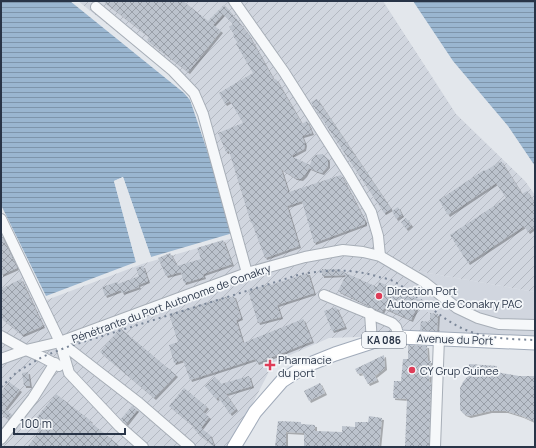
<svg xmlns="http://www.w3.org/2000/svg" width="536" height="448" font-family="Manrope,sans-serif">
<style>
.built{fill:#d1d6df}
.industrial{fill:url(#industrial-furrows)}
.water{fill:url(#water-rules)}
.pier{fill:#e3e7ec}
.building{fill:url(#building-cross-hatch);filter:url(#shadow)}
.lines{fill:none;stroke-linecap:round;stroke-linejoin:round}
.minor-casing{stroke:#a7aeb7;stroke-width:12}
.major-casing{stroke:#a1abba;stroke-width:15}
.minor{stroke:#f6f8fa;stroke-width:10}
.major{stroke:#fff;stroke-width:13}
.rail{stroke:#7a8698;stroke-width:2;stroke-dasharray:2 4;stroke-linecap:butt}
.poi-dot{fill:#de3c58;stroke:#f3f6f9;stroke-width:1.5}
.labels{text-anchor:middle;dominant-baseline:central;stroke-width:3.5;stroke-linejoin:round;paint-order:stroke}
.shield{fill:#f3f6f9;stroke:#656e7c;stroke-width:1}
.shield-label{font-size:10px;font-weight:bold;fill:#283447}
.poi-label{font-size:11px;fill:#283447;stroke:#f3f6f9;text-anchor:start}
.street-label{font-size:11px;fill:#283447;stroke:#f3f6f9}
</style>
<defs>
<pattern id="industrial-furrows" width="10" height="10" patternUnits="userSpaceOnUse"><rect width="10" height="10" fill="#d1d6df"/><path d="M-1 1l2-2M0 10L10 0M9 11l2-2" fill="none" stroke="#b3b8c1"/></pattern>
<pattern id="water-rules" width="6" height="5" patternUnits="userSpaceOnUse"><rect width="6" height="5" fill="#9ab6d0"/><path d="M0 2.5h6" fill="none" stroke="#7e95ab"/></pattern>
<pattern id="building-cross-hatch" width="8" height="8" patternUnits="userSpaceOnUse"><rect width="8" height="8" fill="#bcc3cd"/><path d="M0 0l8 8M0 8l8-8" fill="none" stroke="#999fa8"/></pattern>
<filter id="shadow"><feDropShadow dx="2" dy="2" stdDeviation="0" flood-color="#0004"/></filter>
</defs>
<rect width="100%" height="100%" fill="#e3e7ec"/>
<polygon class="built" points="400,268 535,292 535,337 442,334"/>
<polygon class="industrial" points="78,1 383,1 456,114 525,181 535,195 535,292 400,268 442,334 329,338 274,362 230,447 1,447 1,214 44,301 142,264 240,236 192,92"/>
<g class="water">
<polygon points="1,1 70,1 184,93 190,100 233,227 233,233 151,257 123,177 114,181 136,262 46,296 1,205"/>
<polygon points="413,1 535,1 535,166 508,126 453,61"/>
</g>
<polygon class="pier" points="123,177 151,257 149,258 147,255 122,179 116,182 138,261 136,262 114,181"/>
<g class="building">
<polygon points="103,1 183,1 208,21 224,5 238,21 248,34 274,80 276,79 302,124 307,121 312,133 302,136 305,144 304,149 291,156 310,165 312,159 316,155 322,154 327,158 328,160 328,166 322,173 316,171 309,168 305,175 301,179 295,178 281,169 288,191 286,193 341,175 365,221 365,224 314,243 302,201 287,206 299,246 265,258 252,223 251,223 229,151 226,152 218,133 243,123 230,101 225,104 219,93 253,73 236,44 238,43 233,36 234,34 229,27 233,24 223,14 213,25 221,31 188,72 147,40 149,37"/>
<polygon points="317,99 391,209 384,213 311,102"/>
<polygon points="501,161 522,194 527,191 535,204 535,227 528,232 524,226 468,263 450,235 506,198 496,183 448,215 439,200 484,170 485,171"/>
<polygon points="398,207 402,215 396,219 392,211"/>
<polygon points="406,218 411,225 406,229 401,222"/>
<polygon points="1,234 17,268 1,275"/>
<polygon points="223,240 232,264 203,274 204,277 184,283 181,272 166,276 158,258 170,253 177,266 201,259 197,248"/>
<polygon points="143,266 148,281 138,285 139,287 122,293 121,290 105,296 102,287 117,282 118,284 139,276 136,268"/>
<polygon points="322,269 341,269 341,271 377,287 379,282 420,300 411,320 384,308 382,312 338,291 346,275 322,276"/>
<polygon points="308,273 314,293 277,305 281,317 258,323 248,290 271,284 271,285"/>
<polygon points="21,279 43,326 22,335 1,318 1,289"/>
<polygon points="228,296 229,298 234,296 241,318 236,320 243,343 303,319 312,341 257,363 255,359 190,380 183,360 174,363 169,345 178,342 169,314"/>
<polygon points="336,307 345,327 332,331 324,311"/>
<polygon points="430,313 438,314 437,331 420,330 421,321 430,322"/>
<polygon points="120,328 176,375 154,398 100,352"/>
<polygon points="408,345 427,346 428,361 431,361 429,382 431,383 429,447 405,447 407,399 393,398 394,381 401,381 403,359 408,359"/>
<polygon points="384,355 385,368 375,376 377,380 368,384 362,373 358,374 355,369"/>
<polygon points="469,364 497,366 496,372 519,376 535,376 535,422 522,416 506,411 490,411 469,416 464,414 460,410 460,388 463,382 468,376"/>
<polygon points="28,372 30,386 24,386 22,373"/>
<polygon points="249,376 252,386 226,394 236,409 230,414 218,397 216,399 205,386 215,377 221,384"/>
<polygon points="9,382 20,390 5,409 12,415 8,419 1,414 1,392"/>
<polygon points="320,383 325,393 309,401 304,391"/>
<polygon points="184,388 207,407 203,412 209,417 201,428 210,435 214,446 197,433 198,432 193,428 194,427 169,406"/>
<polygon points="56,394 91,421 90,422 121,447 27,447 40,431 31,424"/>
<polygon points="132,406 137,410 126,424 121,419"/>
<polygon points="369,416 382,418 379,447 304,447 304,433 286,432 286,447 275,447 278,421 301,422 301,424 315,425 315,431 342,432 342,426 355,427 355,422 368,422"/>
</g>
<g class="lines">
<g class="minor-casing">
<g id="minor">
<polyline points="234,1 284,72 348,173 371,212 378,236 380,256"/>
<polyline points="96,7 173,71 194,93 203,114 247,273"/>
<polyline points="1,219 60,342 69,373 119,426 143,447"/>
<polyline points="324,295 392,323 396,327 399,337"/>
<polyline points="370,313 372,342"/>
<polyline points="1,336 26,350 42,357 59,366"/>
<polyline points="60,342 139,403 190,447"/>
<polyline points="1,359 26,350 60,342 247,273 305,257 343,250 363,252 380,256 424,282 457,308 478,318 499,324 535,325"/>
<polyline points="1,439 33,398 55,363"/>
<polyline points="435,447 439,338"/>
</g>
</g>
<g class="major-casing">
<polyline id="major" points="234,447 255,412 282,381 305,366 335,354 372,342 399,337 535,343"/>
</g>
<use href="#minor" class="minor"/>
<use href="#major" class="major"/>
<path class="rail" d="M1,387l16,-15 25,-15 25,-10 234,-73c28,-4 50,-6 78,3 4,1 10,2 14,4 26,14 46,38 73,49 22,9 45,9 69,10"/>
</g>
<g class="poi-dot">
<circle cx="379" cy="296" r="4"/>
<path d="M268 359h4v4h4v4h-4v4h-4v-4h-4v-4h4z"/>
<circle cx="412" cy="370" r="4"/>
</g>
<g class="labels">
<rect class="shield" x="362" y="332" width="44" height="16" rx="3"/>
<g class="shield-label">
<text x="384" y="340">KA 086</text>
</g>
<g class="poi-label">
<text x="387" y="290">Direction Port<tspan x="387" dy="13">Autonome de Conakry PAC</tspan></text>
<text x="278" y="359">Pharmacie<tspan x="278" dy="13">du port</tspan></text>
<text x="420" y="370">CY Grup Guinee</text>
</g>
<g class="street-label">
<text transform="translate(171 303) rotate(-20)">Pénétrante du Port Autonome de Conakry</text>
<text transform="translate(455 339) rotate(2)">Avenue du Port</text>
</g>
</g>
<rect width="536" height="448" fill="none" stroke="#283447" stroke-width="4"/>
<path d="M14 428v6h111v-6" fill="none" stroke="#283447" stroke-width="2"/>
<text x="20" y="428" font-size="12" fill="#283447" stroke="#f3f6f9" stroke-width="3" paint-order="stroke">100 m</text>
</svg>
